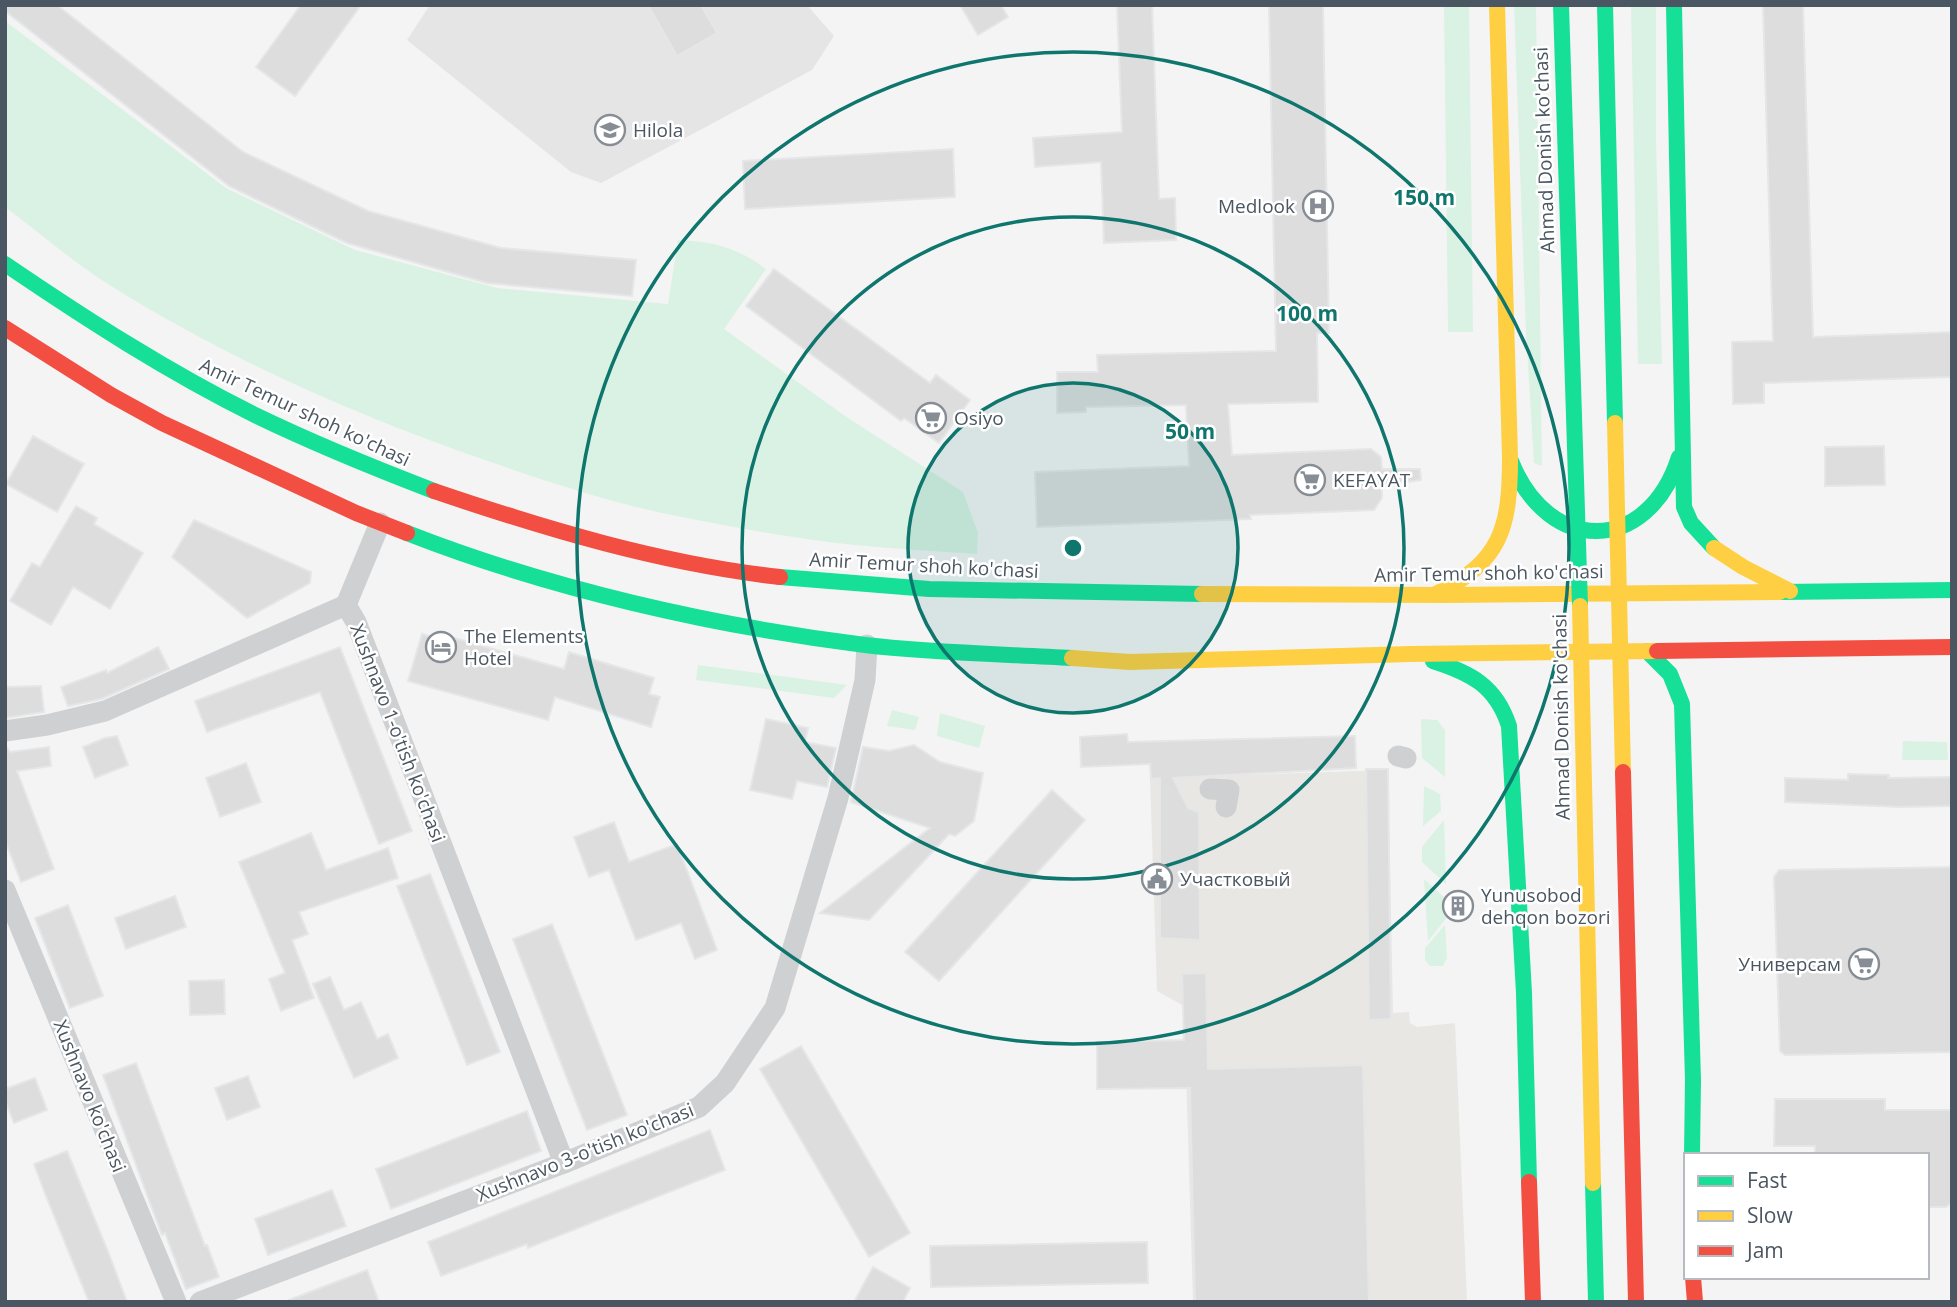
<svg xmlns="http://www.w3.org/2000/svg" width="1957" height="1307" font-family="'Open Sans',sans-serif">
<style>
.commercial{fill:#e8e7e3}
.education{fill:#e6e5e6}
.green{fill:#d9f2e3}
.building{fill:#ddddde;stroke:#e5e6e7;stroke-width:2}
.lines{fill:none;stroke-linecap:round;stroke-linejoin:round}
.street{stroke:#ced0d2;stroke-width:21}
.fast{stroke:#16e098;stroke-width:16}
.slow{stroke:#ffcf43;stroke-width:16}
.jam{stroke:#f24e42;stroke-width:16}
.fast-bridge{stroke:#16e098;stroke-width:16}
.slow-bridge{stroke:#ffcf43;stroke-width:16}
.jam-bridge{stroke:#f24e42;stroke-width:16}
.ring{fill:none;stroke:#0f766e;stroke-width:3.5}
.labels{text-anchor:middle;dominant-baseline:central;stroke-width:5;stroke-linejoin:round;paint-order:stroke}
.poi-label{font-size:19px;fill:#4a5661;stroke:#fff;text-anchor:start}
.street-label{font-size:19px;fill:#4a5661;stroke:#fff}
.centre{fill:#0f766e;stroke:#fff;stroke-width:3.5}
.ring-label{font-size:21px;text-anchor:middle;font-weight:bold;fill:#0f766e;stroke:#fff;stroke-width:5;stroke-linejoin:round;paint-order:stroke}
</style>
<rect width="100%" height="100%" fill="#f4f4f4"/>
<polygon class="commercial" points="1388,770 1393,1013 1409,1012 1410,1023 1417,1027 1455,1023 1467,1302 1193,1302 1184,1006 1157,991 1150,778"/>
<polygon class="education" points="430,5 807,5 834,36 812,70 601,183 571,172 407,40"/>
<g class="green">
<polygon points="1444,5 1469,5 1473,332 1448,332"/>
<polygon points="1514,5 1536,5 1542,466 1534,463 1526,333"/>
<polygon points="1631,5 1656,5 1656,141 1662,364 1638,364"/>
<path d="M5,21l221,167 129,62 142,38 171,16 10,-64c37,2 58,7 88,29l-42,60 121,87 118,76 15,41 -1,21c-41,-3 -81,-5 -122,-9 -61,-6 -123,-18 -183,-30 -64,-13 -126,-34 -187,-55 -130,-45 -257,-101 -374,-174 -37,-23 -71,-53 -106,-79z"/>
<polygon points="698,665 847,685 834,698 696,680"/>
<polygon points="892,710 919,717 915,730 887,726"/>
<polygon points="940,713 985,726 979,748 937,736"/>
<polygon points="1421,719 1437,720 1445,730 1445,777 1422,758"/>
<polygon points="1903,741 1947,742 1948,760 1902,760"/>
<polygon points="1424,786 1440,794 1441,811 1423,826"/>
<polygon points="1444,820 1446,884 1422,862 1422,847"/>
<polygon points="1424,879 1447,900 1448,916 1428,941"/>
<polygon points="1445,925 1447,958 1443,966 1430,966 1425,960 1425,948"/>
</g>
<g class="building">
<polygon points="5,5 57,5 243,152 368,211 501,248 636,260 632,296 487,283 347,243 229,186 5,11"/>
<polygon points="301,5 361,5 295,96 256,67"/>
<polygon points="648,5 701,5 717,33 677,56"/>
<polygon points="960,5 1001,5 1008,17 978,35"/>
<polygon points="1117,5 1152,5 1159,199 1175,198 1176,240 1104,243 1101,162 1035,167 1033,138 1122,132"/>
<polygon points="1269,5 1323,5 1329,333 1317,333 1318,402 1228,404 1232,455 1371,449 1381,457 1382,469 1420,469 1421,480 1382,486 1382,498 1374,510 1250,515 1251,519 1037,527 1035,472 1189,466 1186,405 1086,407 1086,412 1057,413 1057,372 1098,372 1097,355 1276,351"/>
<polygon points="1763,5 1803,5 1813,337 1952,332 1952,377 1764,383 1764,403 1733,404 1732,342 1773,341"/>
<polygon points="953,149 955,197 745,209 743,161"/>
<polygon points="774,269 930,383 936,375 970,400 939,443 904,418 901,421 746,306"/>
<polygon points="33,436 84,464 57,512 6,484"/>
<polygon points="1884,446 1885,485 1825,486 1825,447"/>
<polygon points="76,506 97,518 94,524 143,553 110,609 73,587 51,625 10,601 32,563 40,567"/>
<polygon points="194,520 311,572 310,583 247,618 172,557"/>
<polygon points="422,634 450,642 451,637 564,669 569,652 654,678 649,694 660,697 651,727 555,697 548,720 408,681"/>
<polygon points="158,647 169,669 101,699 68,706 61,687 106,670 107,673"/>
<polygon points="340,647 412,831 379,844 320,692 207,732 195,701"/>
<polygon points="41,686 44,712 5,718 5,687"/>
<polygon points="766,719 808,728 805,742 836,748 827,787 797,781 792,799 750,790"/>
<polygon points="1127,734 1128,742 1355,736 1356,768 1173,778 1188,808 1199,812 1200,940 1160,938 1160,778 1151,779 1150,764 1081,767 1080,737"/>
<polygon points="117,736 128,765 95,778 83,747 105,738"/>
<polygon points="5,745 10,752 49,747 51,766 17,771 54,869 21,882 5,840"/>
<polygon points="914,745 940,762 983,773 974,821 955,836 949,834 869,920 820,913 930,828 851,802 863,747 889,751"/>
<polygon points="246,763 261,802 220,817 206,778"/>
<polygon points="1366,769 1388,769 1391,1019 1369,1020"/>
<polygon points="1848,774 1889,775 1888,778 1952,777 1952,806 1901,807 1785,802 1785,778 1848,780"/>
<polygon points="1052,790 1085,820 939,981 905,952"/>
<polygon points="614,822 629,862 677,844 717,950 695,959 681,923 636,940 609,870 589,877 574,837"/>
<polygon points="311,833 326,870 388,848 398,878 299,912 308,934 292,940 314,998 281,1011 269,979 285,973 239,862"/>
<polygon points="1952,867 1952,1052 1785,1055 1780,1051 1774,877 1779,870"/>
<polygon points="430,874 500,1052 467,1065 397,886"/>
<polygon points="175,896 186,927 126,949 115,918"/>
<polygon points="68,905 103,996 70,1008 35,918"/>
<polygon points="552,924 627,1115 587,1130 513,939"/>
<polygon points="1206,973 1208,1069 1363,1065 1369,1302 1195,1302 1190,1088 1097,1089 1097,1042 1184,1040 1182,974"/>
<polygon points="330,977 344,1010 361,1002 377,1039 388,1034 398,1058 354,1078 313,984"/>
<polygon points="224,980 225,1014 190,1015 189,981"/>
<polygon points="801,1046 910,1233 869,1257 760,1069"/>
<polygon points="136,1063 205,1246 207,1245 219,1277 186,1289 165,1233 162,1235 160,1230 103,1075"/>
<polygon points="248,1076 260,1107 227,1120 215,1088"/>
<polygon points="35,1078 47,1110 14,1123 5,1100 5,1089"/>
<polygon points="1775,1099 1885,1099 1885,1110 1952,1110 1952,1202 1946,1207 1927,1207 1927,1155 1815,1155 1815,1146 1774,1146"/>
<polygon points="527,1111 541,1151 391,1209 376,1169"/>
<polygon points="710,1130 725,1170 528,1248 527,1244 441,1276 428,1242"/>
<polygon points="67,1151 109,1254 127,1302 89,1302 46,1196 34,1164"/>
<polygon points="332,1190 346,1226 268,1255 255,1219"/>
<polygon points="1147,1242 1148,1283 931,1287 930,1246"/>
<polygon points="873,1267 910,1288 903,1302 854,1302"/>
<polygon points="367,1270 379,1302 289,1302 289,1300"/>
</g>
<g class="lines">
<g class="street">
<polyline points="346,605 380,523"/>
<polyline points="5,731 47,725 105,711 346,605 356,622 564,1163"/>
<polyline points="1398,756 1406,758"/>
<polyline points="1210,789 1229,790 1226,807"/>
<polyline points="5,890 176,1302"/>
<polyline points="200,1302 564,1163 699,1107 725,1083 775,1008 838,798 865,680 867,645"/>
</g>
<g class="fast">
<polyline points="1674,5 1684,507 1691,523 1714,548"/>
<path d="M5,264c81,55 163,108 252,152 58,28 117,52 177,75"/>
<path d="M1511,461c37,94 137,94 168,-4"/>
<path d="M407,533c143,56 306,93 458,112 69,8 139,9 207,13"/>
<polyline points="780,577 929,589 1202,594"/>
<polyline points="1780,592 1952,590"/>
<polyline points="1647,651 1670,674 1682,704 1693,1080 1692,1155"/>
<path d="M1433,661c38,12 63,25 76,65l15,267 5,189"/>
</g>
<g class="slow">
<polyline points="1714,548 1743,567 1790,591"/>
<polyline points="1202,594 1445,595 1780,592"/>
<path d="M1436,594c66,-33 74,-67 74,-137l-13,-452"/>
<polyline points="1072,658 1130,662 1411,654 1657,651"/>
</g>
<g class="jam">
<polyline points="5,328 111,395 162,423 356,513 407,533"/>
<path d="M434,491c112,38 228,73 346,86"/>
<polyline points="1657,651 1952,647"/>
<polyline points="1529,1182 1533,1302"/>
<polyline points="1693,1277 1695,1302"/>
</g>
<g class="fast-bridge">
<polyline points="1561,5 1580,606"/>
<polyline points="1605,5 1615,423"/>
<polyline points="1593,1183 1596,1302"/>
</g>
<g class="slow-bridge">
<polyline points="1615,423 1623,772"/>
<polyline points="1580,606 1593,1183"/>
</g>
<polyline class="jam-bridge" points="1623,772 1636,1302"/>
</g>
<circle cx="1073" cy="548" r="165" fill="#0f766e" fill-opacity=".12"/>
<g class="ring">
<circle cx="1073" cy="548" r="165"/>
<circle cx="1073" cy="548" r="331"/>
<circle cx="1073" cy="548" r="496"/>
</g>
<defs>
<g id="school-ring" transform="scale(1.575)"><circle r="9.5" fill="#fff" stroke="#868d94" stroke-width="1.5"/><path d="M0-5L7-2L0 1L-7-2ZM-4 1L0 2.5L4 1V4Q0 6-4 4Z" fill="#868d94"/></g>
<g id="hospital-ring" transform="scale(1.575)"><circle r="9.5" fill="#fff" stroke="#868d94" stroke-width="1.5"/><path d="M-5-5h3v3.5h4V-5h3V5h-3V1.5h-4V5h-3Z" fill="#868d94"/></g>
<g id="supermarket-ring" transform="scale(1.575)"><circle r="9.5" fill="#fff" stroke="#868d94" stroke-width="1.5"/><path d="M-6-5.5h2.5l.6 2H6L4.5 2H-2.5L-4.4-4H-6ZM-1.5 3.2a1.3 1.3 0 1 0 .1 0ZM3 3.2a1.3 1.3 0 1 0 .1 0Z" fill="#868d94"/></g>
<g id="hotel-ring" transform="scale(1.575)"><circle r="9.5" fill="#fff" stroke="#868d94" stroke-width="1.5"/><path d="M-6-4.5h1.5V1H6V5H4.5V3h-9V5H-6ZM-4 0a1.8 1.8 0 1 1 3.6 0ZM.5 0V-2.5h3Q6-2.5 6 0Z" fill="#868d94"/></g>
<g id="civic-ring" transform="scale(1.575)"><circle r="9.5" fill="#fff" stroke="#868d94" stroke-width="1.5"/><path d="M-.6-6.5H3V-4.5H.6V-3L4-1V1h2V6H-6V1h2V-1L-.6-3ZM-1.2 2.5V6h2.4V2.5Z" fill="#868d94"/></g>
<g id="building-ring" transform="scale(1.575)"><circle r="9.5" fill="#fff" stroke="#868d94" stroke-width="1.5"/><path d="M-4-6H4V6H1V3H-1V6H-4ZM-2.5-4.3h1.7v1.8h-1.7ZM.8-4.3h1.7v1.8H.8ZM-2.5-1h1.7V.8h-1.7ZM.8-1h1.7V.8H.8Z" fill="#868d94"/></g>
</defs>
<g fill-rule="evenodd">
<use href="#school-ring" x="610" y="130"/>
<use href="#hospital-ring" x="1318" y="206"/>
<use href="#supermarket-ring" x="931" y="418"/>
<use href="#supermarket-ring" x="1310" y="480"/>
<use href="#hotel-ring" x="441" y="647"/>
<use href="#civic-ring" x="1157" y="879"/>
<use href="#building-ring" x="1458" y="906"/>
<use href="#supermarket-ring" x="1864" y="964"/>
</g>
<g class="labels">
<g class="poi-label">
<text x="633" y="130">Hilola</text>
<text x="1295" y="206" text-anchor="end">Medlook</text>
<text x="954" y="418">Osiyo</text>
<text x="1333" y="480">KEFAYAT</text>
<text x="464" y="636">The Elements<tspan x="464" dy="22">Hotel</tspan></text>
<text x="1180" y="879">Участковый</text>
<text x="1481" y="895">Yunusobod<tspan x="1481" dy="22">dehqon bozori</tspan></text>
<text x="1841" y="964" text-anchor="end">Универсам</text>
</g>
<g class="street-label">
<text transform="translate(1544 150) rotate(-92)">Ahmad Donish ko'chasi</text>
<text transform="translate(305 412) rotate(25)">Amir Temur shoh ko'chasi</text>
<text transform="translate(924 565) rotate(3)">Amir Temur shoh ko'chasi</text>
<text transform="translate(1489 573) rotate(-1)">Amir Temur shoh ko'chasi</text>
<text transform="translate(1561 717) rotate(-91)">Ahmad Donish ko'chasi</text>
<text transform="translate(398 733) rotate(69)">Xushnavo 1-o'tish ko'chasi</text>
<text transform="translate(90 1096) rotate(68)">Xushnavo ko'chasi</text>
<text transform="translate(585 1152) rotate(-22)">Xushnavo 3-o'tish ko'chasi</text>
</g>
</g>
<circle cx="1073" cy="548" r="10" class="centre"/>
<g class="ring-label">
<text x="1424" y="205">150 m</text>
<text x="1307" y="321">100 m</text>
<text x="1190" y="439">50 m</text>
</g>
<rect width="1957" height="1307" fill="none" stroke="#4a5661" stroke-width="14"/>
<rect x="1684" y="1153" width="245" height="126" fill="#ffffff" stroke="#b7bbc0" stroke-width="2"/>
<rect x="1698" y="1176" width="35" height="10" fill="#16e098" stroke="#b7bbc0" stroke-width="2"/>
<text x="1747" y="1188" font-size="21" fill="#4a5661">Fast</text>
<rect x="1698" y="1211" width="35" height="10" fill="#ffcf43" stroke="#b7bbc0" stroke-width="2"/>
<text x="1747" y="1223" font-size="21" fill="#4a5661">Slow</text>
<rect x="1698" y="1246" width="35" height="10" fill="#f24e42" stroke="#b7bbc0" stroke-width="2"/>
<text x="1747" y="1258" font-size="21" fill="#4a5661">Jam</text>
</svg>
